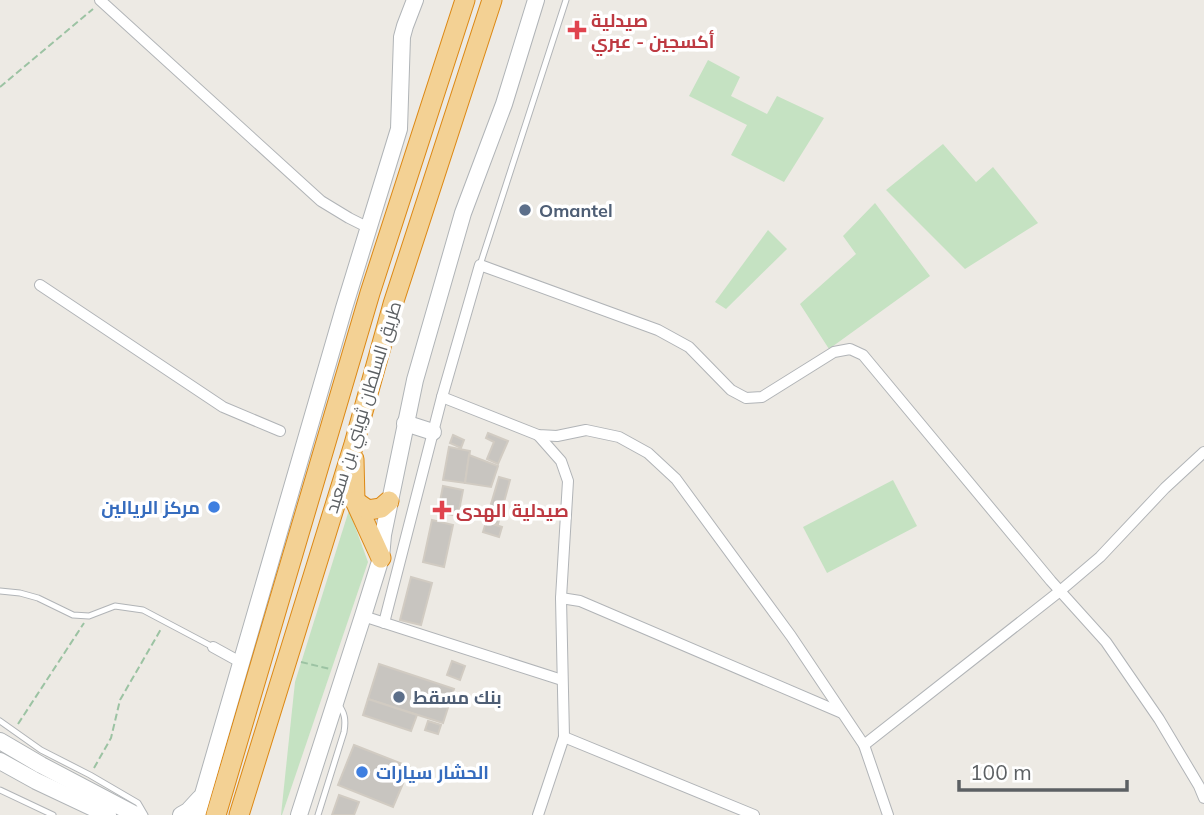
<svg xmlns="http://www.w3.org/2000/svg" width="1204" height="815" font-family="Mulish,Cairo,sans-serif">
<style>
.green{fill:#c5e2c2}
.building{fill:#c8c5c0;stroke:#d1cbc2;stroke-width:2}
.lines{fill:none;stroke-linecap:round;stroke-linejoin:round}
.lane-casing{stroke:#b1b4b7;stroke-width:7}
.street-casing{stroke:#b1b4b7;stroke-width:12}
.secondary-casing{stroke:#b0b4b7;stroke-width:18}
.highway-casing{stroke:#dc8814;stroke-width:21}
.path{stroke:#9cc3a3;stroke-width:2;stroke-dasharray:7 3.5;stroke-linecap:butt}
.lane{stroke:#fff;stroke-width:5}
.street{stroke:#fff;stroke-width:10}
.secondary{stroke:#fff;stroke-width:16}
.highway{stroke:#f3d194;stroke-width:19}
.health-dot{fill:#e0444e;stroke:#fff;stroke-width:2.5}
.service-dot{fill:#5c6f8a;stroke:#fff;stroke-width:2.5}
.shop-dot{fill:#3f7fe0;stroke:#fff;stroke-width:2.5}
.labels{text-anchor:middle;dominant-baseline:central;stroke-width:7;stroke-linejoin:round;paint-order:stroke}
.health-label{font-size:18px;font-weight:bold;fill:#be3a42;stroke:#fff;text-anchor:start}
.service-label{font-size:18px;font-weight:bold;fill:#4e5e75;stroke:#fff;text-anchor:start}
.street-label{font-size:18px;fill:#5c6063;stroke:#fff}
.shop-label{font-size:18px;font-weight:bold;fill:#366cbe;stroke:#fff;text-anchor:end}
</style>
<rect width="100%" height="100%" fill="#edeae4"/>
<g class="green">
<polygon points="708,60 740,77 731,96 767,114 777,96 824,118 784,182 731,155 747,125 689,96"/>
<polygon points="943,144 976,182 993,167 1038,223 965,269 886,190"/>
<polygon points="875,203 930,276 829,349 800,304 856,254 843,236"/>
<polygon points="768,230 787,249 726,309 715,302"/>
<polygon points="893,480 917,526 827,573 803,527"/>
<polygon points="349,510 368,562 282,815 281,815 295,682"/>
</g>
<g class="building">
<polygon points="488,433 508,441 498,464 487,459 494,442 486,438"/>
<polygon points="453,435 464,440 461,448 450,443"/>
<polygon points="449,447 470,451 465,483 443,480"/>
<polygon points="469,455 498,466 491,487 465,483"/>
<polygon points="499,477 510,480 498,524 486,521"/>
<polygon points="443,486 463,490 458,516 438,512"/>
<polygon points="432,520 453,525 444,567 423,562"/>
<polygon points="486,522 502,527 499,537 483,532"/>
<polygon points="411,577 432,583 421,625 400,620"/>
<polygon points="452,661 465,666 460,680 447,675"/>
<polygon points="379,664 454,689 443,723 368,699"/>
<polygon points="368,699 417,715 411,731 363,715"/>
<polygon points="428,721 441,725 438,734 425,730"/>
<polygon points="354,745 410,767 393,807 338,785"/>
<polygon points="339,795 359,802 354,815 332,815"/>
</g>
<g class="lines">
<g class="lane-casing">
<g id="lane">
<polyline points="480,265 566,0"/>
<polyline points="0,591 20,593 38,598 73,615 89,616 115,606 143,610 213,647"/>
<polyline points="0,721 41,750 90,775 138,803 145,815"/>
<polyline points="0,790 53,815"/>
<path d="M318,815l26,-83c2,-12 1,-20 -7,-29"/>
</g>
</g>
<g class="street-casing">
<g id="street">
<polyline points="100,0 321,201 349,218 369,228"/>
<polyline points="40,285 223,407 280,431"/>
<polyline points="442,397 538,435 557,436 586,430 619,437 648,453 676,479 791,636 864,745 888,815"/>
<polyline points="538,435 561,461 568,481 561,598 564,737 538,815"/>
<polyline points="561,598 580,601 842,713"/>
<polyline points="363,616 562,680"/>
<polyline points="384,623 442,397 480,265 658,330 689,347 731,390 746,398 762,397 834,352 850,349 863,355 1051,581 1106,642 1159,719 1199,786 1204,798"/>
<polyline points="213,647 242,663"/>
<polyline points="564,737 754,815"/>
<polyline points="864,745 1060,591 1100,557 1165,488 1204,452"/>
</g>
</g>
<g class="secondary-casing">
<g id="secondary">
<polyline points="405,423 433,432"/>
<polyline points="0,741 41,765 136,815"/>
<polyline points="0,761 36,781 108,815"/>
<polyline points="181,815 188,811 200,798"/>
<polyline points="197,815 344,308 399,129 402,37 405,26 415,0"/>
<polyline points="299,815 363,616 381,558 383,535 415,380 463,213 504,104 536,0"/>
</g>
</g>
<g class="highway-casing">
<g id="highway">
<polyline points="354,459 355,501 381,558"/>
<polyline points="355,501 368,510 381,508 389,501"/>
<polyline points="216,815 370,293 465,0"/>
<polyline points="239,815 354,444 393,304 492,0"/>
</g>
</g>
<g class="path">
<polyline points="0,87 93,9"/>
<polyline points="301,662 330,669"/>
<polyline points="18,724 84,623"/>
<polyline points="94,768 111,738 120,700 161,629"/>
</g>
<use href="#lane" class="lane"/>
<use href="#street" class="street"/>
<use href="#secondary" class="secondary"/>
<use href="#highway" class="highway"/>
</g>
<g class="health-dot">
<path d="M573.5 19.5h7v7h7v7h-7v7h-7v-7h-7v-7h7z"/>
<path d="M438.5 499.5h7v7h7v7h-7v7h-7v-7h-7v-7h7z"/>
</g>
<g class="service-dot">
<circle cx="525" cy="210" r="7"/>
<circle cx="399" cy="697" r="7"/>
</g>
<g class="shop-dot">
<circle cx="214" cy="507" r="7"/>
<circle cx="362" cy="772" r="7"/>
</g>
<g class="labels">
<g class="health-label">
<text x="591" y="20">صيدلية<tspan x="591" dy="21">أكسجين - عبري</tspan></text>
<text x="456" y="510">صيدلية الهدى</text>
</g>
<g class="service-label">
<text x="539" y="210">Omantel</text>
<text x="413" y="697">بنك مسقط</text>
</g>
<g class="street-label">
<text transform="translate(363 407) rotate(-73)">طريق السلطان ثويني بن سعيد</text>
</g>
<g class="shop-label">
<text x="200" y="507">مركز الريالين</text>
<text x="376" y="772" text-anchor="start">الحشار سيارات</text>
</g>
</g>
<path d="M959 780v10h168v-10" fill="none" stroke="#5c6063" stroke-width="3.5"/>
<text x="970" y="780" font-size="21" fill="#5c6063" stroke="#ffffff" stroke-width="5" paint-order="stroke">100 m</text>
</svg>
